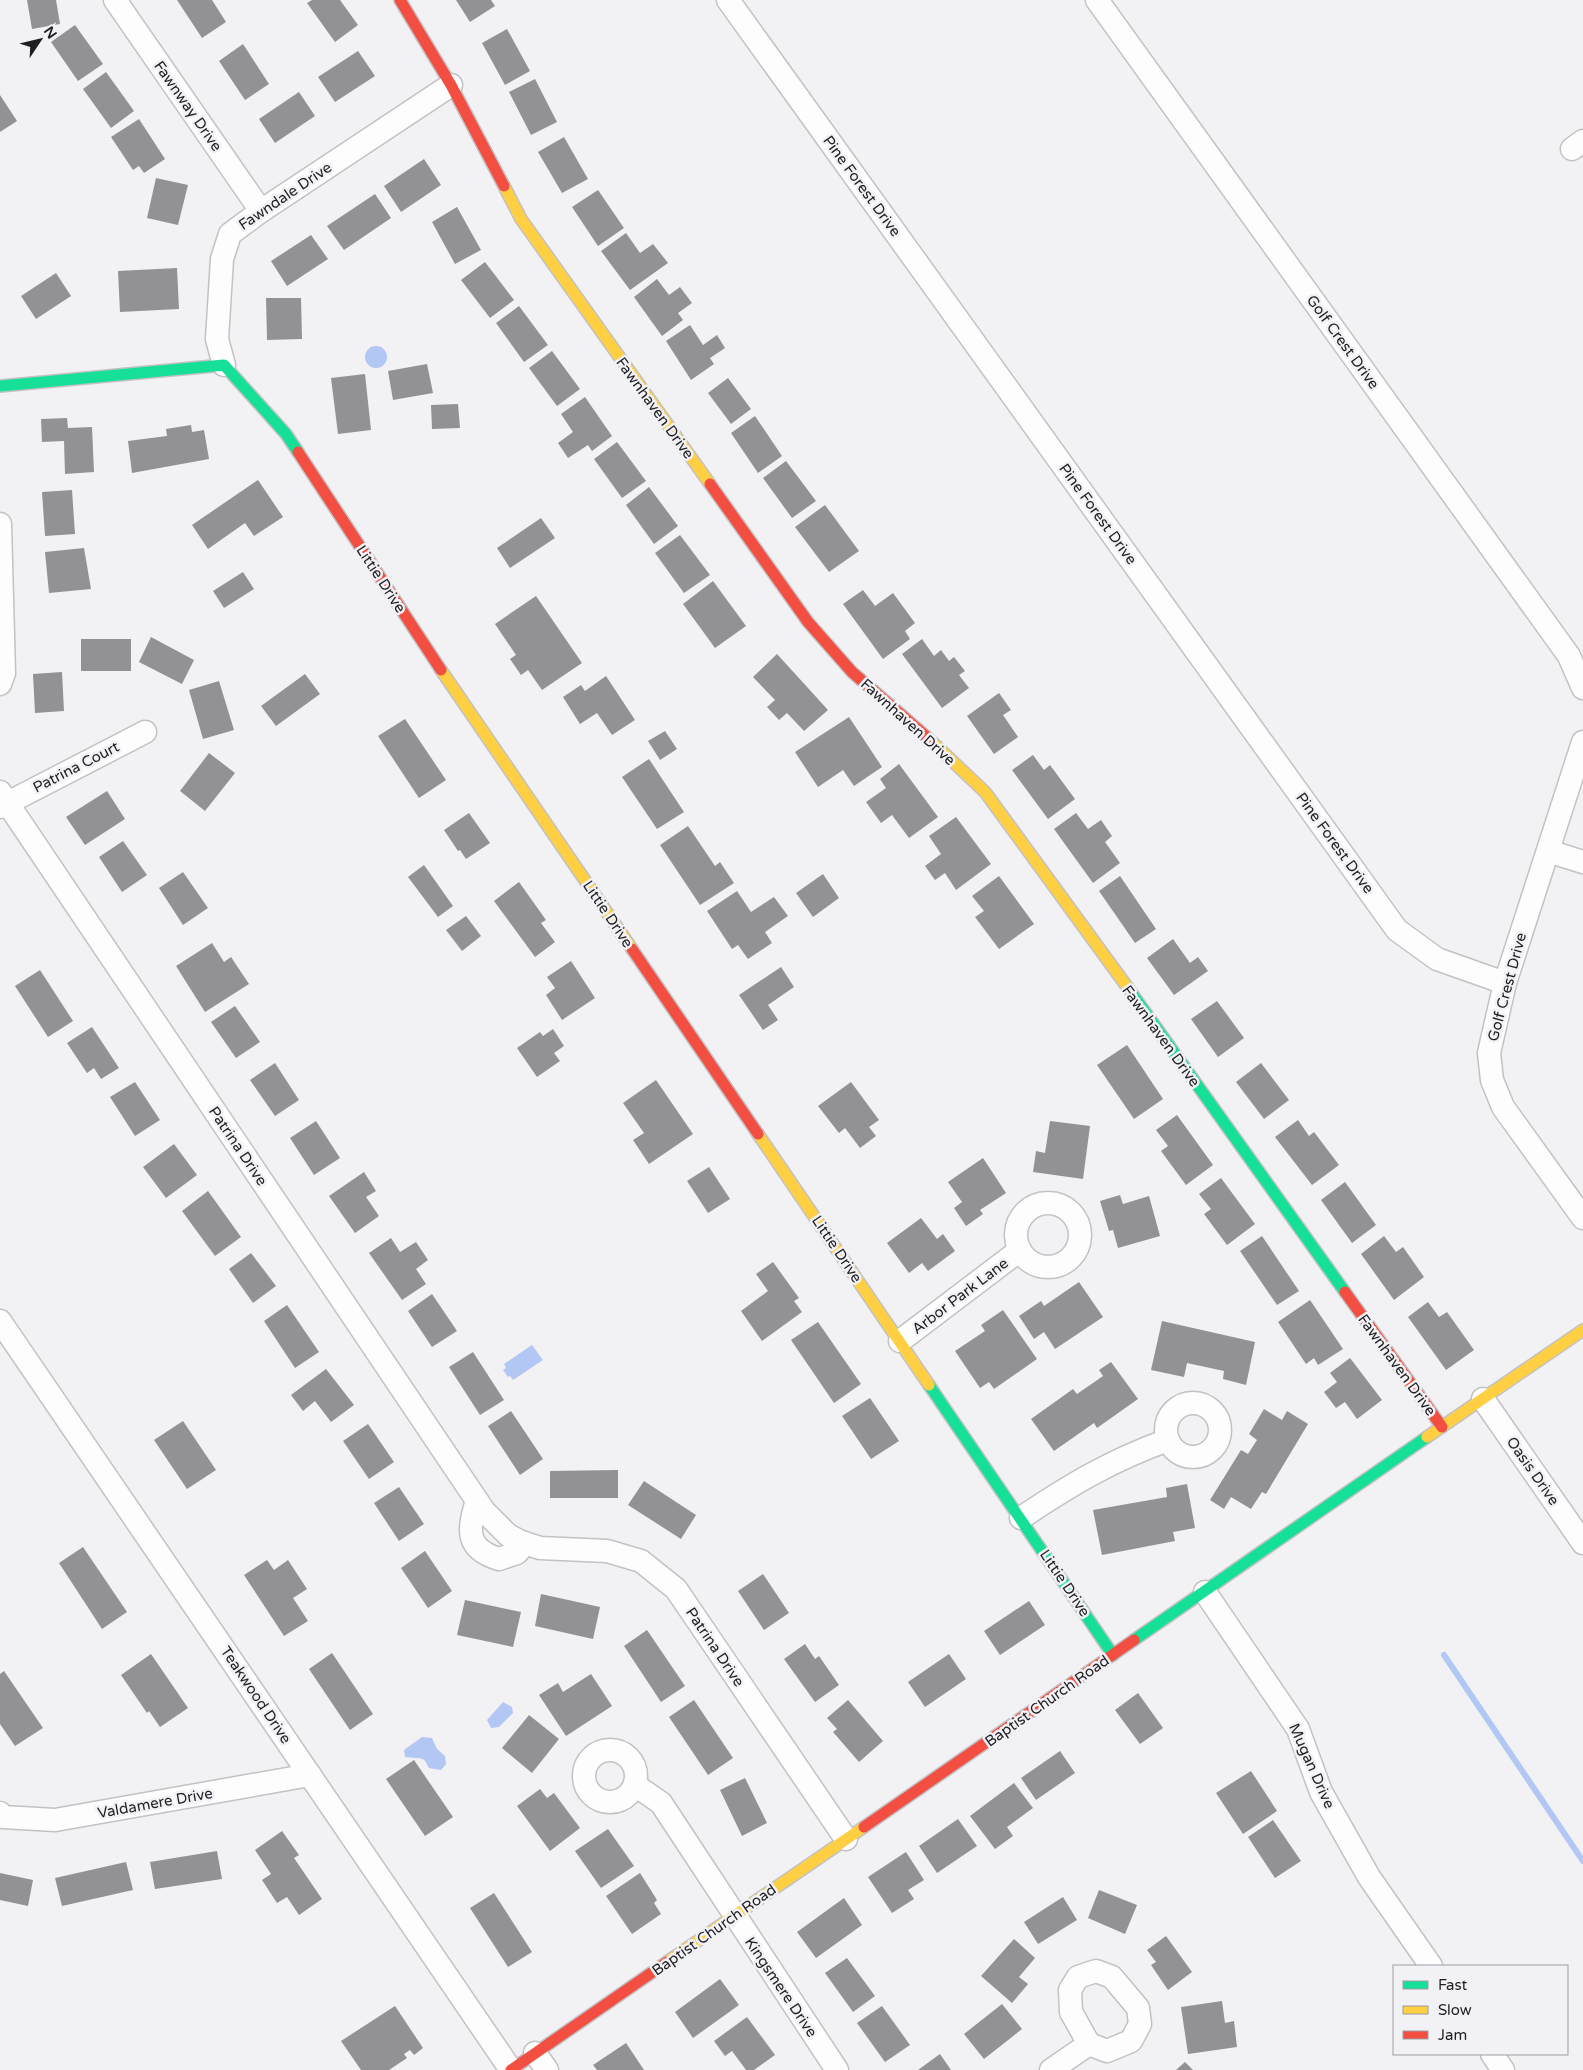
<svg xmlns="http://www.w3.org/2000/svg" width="1583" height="2070" font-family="'Varela Round',sans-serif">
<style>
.water{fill:#b2c7f3}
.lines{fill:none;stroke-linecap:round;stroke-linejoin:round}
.stream{stroke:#b2c7f3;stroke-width:6}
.building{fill:#929294}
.street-casing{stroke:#c2c2c4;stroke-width:25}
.fast-casing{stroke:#c2c2c4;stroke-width:14}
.slow-casing{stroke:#c2c2c4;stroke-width:14}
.jam-casing{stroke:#c2c2c4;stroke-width:14}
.street{stroke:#fdfdfe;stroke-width:22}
.fast{stroke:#16e098;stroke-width:11}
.slow{stroke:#ffcf43;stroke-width:11}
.jam{stroke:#f24e42;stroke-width:11}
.labels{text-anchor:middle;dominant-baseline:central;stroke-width:5;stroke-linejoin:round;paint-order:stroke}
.street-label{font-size:15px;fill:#1f1f21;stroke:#f1f1f6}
</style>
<rect width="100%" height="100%" fill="#f2f2f5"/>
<g class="water">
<circle cx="376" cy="357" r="11"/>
<polygon points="532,1345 543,1360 513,1380 510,1376 508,1377 503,1370 506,1368 504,1364"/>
<polygon points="503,1702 512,1707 513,1713 499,1727 491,1728 487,1720"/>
<path d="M422,1737l10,1 5,11 8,7 1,8 -5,6 -12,-2c-2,-2 -2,-5 -4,-7 -2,-4 -15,-3 -20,-4l-1,-7z"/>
</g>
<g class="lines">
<polyline class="stream" points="1444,1655 1583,1861"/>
</g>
<g class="building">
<polygon points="27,0 56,0 60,24 32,29"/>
<polygon points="177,0 212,0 226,22 202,38"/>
<polygon points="312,0 340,0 358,25 335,42 307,3"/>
<polygon points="456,0 491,0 495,6 470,22"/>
<polygon points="75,25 103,64 78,81 51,42"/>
<polygon points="507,29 530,71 505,85 482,43"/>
<polygon points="243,44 269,84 245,100 219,61"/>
<polygon points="358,51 375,76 335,102 318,77"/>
<polygon points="106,72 134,111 111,128 83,89"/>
<polygon points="535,79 557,122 531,135 509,92"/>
<polygon points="299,92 315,116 275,143 259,119"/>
<polygon points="0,95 17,121 0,132"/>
<polygon points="139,119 165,159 144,173 139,166 133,170 111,137"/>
<polygon points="564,137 588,179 562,193 538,152"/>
<polygon points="424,159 441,185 401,212 384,186"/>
<polygon points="156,178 188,185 178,225 147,218"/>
<polygon points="598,190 624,228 598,246 572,207"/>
<polygon points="375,194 391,218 344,250 327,226"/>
<polygon points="457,207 481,250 455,264 432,222"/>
<polygon points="626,233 640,253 653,244 668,263 630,290 601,251"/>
<polygon points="311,235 328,259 287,286 271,261"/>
<polygon points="485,262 514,300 490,318 461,280"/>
<polygon points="177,268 179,309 120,312 118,271"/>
<polygon points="56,273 71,296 36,319 21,296"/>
<polygon points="657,279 669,295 680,287 692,303 678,313 683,320 662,336 634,297"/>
<polygon points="266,298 301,298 302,339 267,340"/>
<polygon points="519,306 548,345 524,362 496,323"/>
<polygon points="690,325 703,345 717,335 725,348 710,358 714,364 691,380 666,341"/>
<polygon points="552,351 580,389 557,406 529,368"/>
<polygon points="427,364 433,393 393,400 388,371"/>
<polygon points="365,374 371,430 338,434 331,378"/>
<polygon points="728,378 751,409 731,424 708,393"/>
<polygon points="585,397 612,436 592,451 588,445 568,458 558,443 573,432 561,414"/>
<polygon points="458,404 460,428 432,429 431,405"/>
<polygon points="755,416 782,456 758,473 731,433"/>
<polygon points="67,418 68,428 92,427 94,472 65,474 64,441 42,442 41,419"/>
<polygon points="191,425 192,432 204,430 209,459 132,473 128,441 167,436 166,429"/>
<polygon points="617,442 646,481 622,498 594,459"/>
<polygon points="786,461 816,501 792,518 763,478"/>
<polygon points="258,480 283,517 254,536 245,523 208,549 192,525"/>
<polygon points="649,487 678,526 654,544 626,505"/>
<polygon points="72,490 75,534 45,536 42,492"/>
<polygon points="825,505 859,551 829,572 795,527"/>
<polygon points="541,518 555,538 510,568 497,548"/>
<polygon points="680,535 710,575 684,593 655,553"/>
<polygon points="84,548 91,589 49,593 45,552"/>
<polygon points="243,572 254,589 224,608 213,591"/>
<polygon points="713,581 746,626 715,648 683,604"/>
<polygon points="863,590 875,606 893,593 915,623 905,631 910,639 883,659 843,604"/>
<polygon points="536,596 582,663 542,690 528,670 521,675 510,659 516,655 495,624"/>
<polygon points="151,637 194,660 182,684 139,662"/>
<rect x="81" y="639" width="50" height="32"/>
<polygon points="922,639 934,656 941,650 949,661 954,657 965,671 959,675 969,688 942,708 902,654"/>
<polygon points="777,654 828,710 804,731 787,713 779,720 767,707 775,700 753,677"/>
<polygon points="62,672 64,711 35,713 33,674"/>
<polygon points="305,674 320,694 276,726 261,706"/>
<polygon points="606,676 635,720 612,735 597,713 580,724 563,697 581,685 585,691"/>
<polygon points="219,681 234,730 203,739 189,690"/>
<polygon points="999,693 1011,710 1003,715 1018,737 994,754 967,716"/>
<polygon points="849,717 882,767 854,786 843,770 818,787 795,752"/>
<polygon points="405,719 446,780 419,798 378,736"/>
<polygon points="665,731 677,749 660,760 648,741"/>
<polygon points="209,753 235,773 205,811 180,791"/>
<polygon points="1033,755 1044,770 1050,765 1075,799 1048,819 1012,770"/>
<polygon points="649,759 684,812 657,829 622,777"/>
<polygon points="899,764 938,817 909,838 892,815 881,823 866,802 886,788 880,779"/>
<polygon points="107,791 125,819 85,845 66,817"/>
<polygon points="469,813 490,843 466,859 460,850 458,851 444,830"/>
<polygon points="1076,813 1088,829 1101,820 1112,836 1105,842 1120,863 1093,883 1054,829"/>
<polygon points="956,817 991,864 956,890 945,873 935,880 925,866 941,854 929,836"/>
<polygon points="688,826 715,866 720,862 734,883 700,905 660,845"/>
<polygon points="123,841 147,875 122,892 99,857"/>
<polygon points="424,865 453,906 438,917 408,877"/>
<polygon points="183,872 208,908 183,925 159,888"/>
<polygon points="823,874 839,898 813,917 796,893"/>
<polygon points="999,876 1034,924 999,949 975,917 984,911 972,896"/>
<polygon points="1120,876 1156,929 1135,943 1099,891"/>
<polygon points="519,882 546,920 541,923 555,942 535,957 494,901"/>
<polygon points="737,891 751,912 774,897 788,916 765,932 772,943 748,959 738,945 732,949 707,911"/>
<polygon points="466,916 481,936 462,951 446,930"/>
<polygon points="1173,939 1190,963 1198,957 1208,971 1174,995 1147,958"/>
<polygon points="212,943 224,962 231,957 249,984 205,1012 176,966"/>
<polygon points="571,961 595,998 562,1020 546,995 555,988 547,977"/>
<polygon points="781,967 794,987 768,1005 778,1020 763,1030 739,995"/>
<polygon points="40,970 73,1021 48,1037 15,986"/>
<polygon points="1217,1001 1244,1038 1218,1057 1191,1019"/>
<polygon points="235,1006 260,1042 236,1058 211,1022"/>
<polygon points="92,1027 119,1068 101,1079 94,1068 87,1073 67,1043"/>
<polygon points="553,1029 564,1046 554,1053 560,1061 537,1077 517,1048 540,1032 543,1036"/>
<polygon points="1127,1045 1163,1099 1134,1119 1097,1065"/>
<polygon points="275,1063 299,1100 275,1116 250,1080"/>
<polygon points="1261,1063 1289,1100 1264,1119 1236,1082"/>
<polygon points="656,1080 693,1134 649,1164 633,1140 644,1133 623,1103"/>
<polygon points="135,1082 160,1120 135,1136 110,1097"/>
<polygon points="851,1082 879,1120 869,1127 876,1136 860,1148 845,1128 839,1133 818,1106"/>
<polygon points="1177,1115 1213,1165 1186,1185 1161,1151 1168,1146 1156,1130"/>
<polygon points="1298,1120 1309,1136 1314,1132 1339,1165 1312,1185 1275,1137"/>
<polygon points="316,1121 340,1158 314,1175 290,1138"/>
<polygon points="1050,1121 1090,1126 1083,1179 1033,1172 1036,1151 1045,1153"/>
<polygon points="174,1144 197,1175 166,1198 143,1167"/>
<polygon points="983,1158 1006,1193 980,1210 983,1214 966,1226 954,1208 962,1202 948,1182"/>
<polygon points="709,1167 730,1199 708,1213 687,1181"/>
<polygon points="364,1172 376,1191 366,1197 379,1216 355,1233 329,1196"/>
<polygon points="1221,1178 1255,1224 1227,1245 1204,1214 1211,1209 1199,1194"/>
<polygon points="1345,1182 1376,1225 1352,1243 1321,1200"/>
<polygon points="208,1191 241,1237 215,1256 182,1211"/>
<polygon points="1120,1195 1123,1204 1149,1196 1160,1236 1118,1248 1113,1230 1109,1231 1100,1201"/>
<polygon points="921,1218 937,1239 943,1234 955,1251 928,1271 922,1263 909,1273 887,1243"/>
<polygon points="1262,1236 1299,1291 1277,1305 1240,1251"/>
<polygon points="1384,1236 1396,1252 1403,1247 1424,1277 1394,1300 1361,1254"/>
<polygon points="391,1238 400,1252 416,1242 428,1260 416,1269 426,1284 402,1300 369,1253"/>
<polygon points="251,1253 276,1286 253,1303 229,1269"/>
<polygon points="773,1262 799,1298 794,1301 802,1312 762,1341 741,1311 768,1291 756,1274"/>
<polygon points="1079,1282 1103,1317 1055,1349 1044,1332 1034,1339 1019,1316 1041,1301 1044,1306"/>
<polygon points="432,1294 457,1331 432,1347 408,1311"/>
<polygon points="1310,1300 1343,1349 1318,1365 1314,1358 1306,1364 1278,1322"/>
<polygon points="1428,1302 1439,1317 1447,1312 1474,1350 1446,1370 1408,1317"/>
<polygon points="287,1305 319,1352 295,1368 264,1321"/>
<polygon points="1003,1310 1037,1359 994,1389 989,1382 980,1388 955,1351 985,1331 981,1325"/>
<polygon points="1162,1321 1255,1342 1246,1385 1223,1379 1224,1371 1187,1363 1184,1377 1151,1370"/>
<polygon points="818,1322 861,1384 834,1403 791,1340"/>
<polygon points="473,1352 504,1400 480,1415 449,1367"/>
<polygon points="1350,1358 1382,1400 1357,1419 1345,1402 1336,1408 1324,1392 1337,1382 1330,1373"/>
<polygon points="1111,1362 1138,1399 1097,1428 1094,1423 1054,1451 1031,1419 1073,1389 1077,1394 1103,1376 1099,1370"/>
<polygon points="326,1369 354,1405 331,1422 315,1401 303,1411 291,1395"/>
<polygon points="870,1398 899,1441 871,1459 842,1416"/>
<polygon points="1264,1409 1282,1420 1287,1411 1308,1424 1266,1494 1262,1492 1251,1509 1231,1497 1224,1509 1210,1500 1241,1450 1248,1454 1257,1440 1249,1434"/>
<polygon points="511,1411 543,1459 520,1475 488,1426"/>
<polygon points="183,1421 216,1470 187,1489 154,1440"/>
<polygon points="368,1424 394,1462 369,1479 343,1441"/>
<polygon points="618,1470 618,1498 550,1498 550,1471"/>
<polygon points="644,1481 696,1515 681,1539 628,1505"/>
<polygon points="1187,1484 1195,1528 1173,1532 1175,1541 1102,1555 1093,1510 1167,1497 1166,1488"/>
<polygon points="399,1487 424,1524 399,1541 374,1503"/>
<polygon points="83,1547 127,1612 102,1629 59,1563"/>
<polygon points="425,1551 452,1591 428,1608 401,1568"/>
<polygon points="267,1560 274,1570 288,1560 307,1589 293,1598 308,1621 284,1636 244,1575"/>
<polygon points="763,1574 789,1613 764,1630 738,1591"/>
<polygon points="541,1594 600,1607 593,1639 535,1626"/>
<polygon points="465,1600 521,1612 513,1647 457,1635"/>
<polygon points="1029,1601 1045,1625 1000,1655 984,1631"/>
<polygon points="647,1630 685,1686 661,1702 624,1646"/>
<polygon points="805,1644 815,1659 819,1656 839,1685 815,1702 784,1659"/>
<polygon points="332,1653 373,1714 350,1730 309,1669"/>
<polygon points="151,1654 188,1708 160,1727 149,1711 147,1713 121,1675"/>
<polygon points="949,1654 966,1679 925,1707 908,1682"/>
<polygon points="4,1671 43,1728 15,1746 0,1724 0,1674"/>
<polygon points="591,1674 612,1706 566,1736 539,1695 558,1683 563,1692"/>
<polygon points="1138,1693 1163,1728 1140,1744 1115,1710"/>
<polygon points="694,1700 733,1758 708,1775 669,1717"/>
<polygon points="848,1700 883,1741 859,1762 833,1732 837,1729 827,1718"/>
<polygon points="529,1715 559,1739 532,1773 502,1748"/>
<polygon points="1060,1751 1075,1773 1036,1800 1021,1778"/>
<polygon points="414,1760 453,1817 425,1836 386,1779"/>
<polygon points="1251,1771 1277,1811 1243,1834 1216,1793"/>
<polygon points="745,1778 767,1823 742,1836 720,1790"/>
<polygon points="1014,1783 1033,1808 1007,1827 1013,1836 995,1849 970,1816"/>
<polygon points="540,1789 547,1798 554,1793 580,1828 550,1851 517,1806"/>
<polygon points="958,1819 977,1846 937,1873 919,1846"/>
<polygon points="1273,1820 1301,1861 1275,1878 1248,1837"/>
<polygon points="608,1829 634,1866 601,1888 575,1851"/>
<polygon points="282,1831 299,1855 294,1858 322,1899 299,1915 287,1897 277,1903 262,1880 271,1874 255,1850"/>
<polygon points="217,1851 222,1879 155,1889 150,1862"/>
<polygon points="906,1852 924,1880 908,1890 914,1899 892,1913 868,1877"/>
<polygon points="126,1862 133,1890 62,1906 55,1878"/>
<polygon points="0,1873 33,1880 28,1906 0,1900"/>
<polygon points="640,1873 657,1900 654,1903 661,1914 632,1934 606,1896"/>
<polygon points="1099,1890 1137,1905 1125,1934 1088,1918"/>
<polygon points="494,1893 532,1952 508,1967 470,1908"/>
<polygon points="1063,1897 1077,1920 1038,1944 1024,1922"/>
<polygon points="844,1898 862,1925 816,1958 797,1932"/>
<polygon points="1166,1936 1192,1972 1168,1990 1151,1965 1156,1962 1147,1950"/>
<polygon points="1014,1939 1035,1958 1019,1977 1028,1984 1012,2003 981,1976"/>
<polygon points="847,1958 875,1996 853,2012 825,1973"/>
<polygon points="720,1979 739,2005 693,2038 675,2012"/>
<polygon points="1222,2001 1225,2023 1234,2021 1237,2047 1188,2054 1181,2007"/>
<polygon points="1002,2004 1022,2029 984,2059 964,2034"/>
<polygon points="395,2006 423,2048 414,2055 410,2050 404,2054 407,2058 389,2070 361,2070 341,2041"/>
<polygon points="882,2006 910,2045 885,2062 857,2023"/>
<polygon points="747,2017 775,2055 754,2070 746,2070 732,2051 725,2056 714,2041"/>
<polygon points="626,2043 644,2070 597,2070 593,2065"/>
<polygon points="940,2054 951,2070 918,2070"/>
<polygon points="1185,2062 1193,2070 1176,2070"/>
</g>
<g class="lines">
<g class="street-casing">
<g id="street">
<polyline points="115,0 261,211"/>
<polyline points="728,0 1397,930 1437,959 1505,983"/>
<polyline points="1097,0 1569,656 1583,688"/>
<polyline points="1572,149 1583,141"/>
<polyline points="224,365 217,339 222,259 230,234 261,211 451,85"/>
<polyline points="0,524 4,673 0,684"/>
<polyline points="1583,742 1505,983 1489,1053 1492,1080 1503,1107 1583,1218"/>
<polyline points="0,792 484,1511 508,1535 521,1542 540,1548 607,1551 641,1561 676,1589 846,1839"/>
<polyline points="0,807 145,732"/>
<polyline points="1548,851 1583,862"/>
<circle cx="1048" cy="1235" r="32"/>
<polyline points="0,1321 511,2070"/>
<polyline points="900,1341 1020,1250"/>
<polyline points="1483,1399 1583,1543"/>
<circle cx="1193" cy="1430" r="27"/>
<path d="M477,1501c-10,29 -11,48 22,58l18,-6 8,-10"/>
<path d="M1021,1518c49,-33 91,-58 147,-78"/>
<polyline points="1205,1592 1298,1729 1321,1792 1369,1877 1431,1966"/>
<circle cx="610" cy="1776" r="26"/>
<polyline points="635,1785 661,1803 837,2070"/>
<polyline points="0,1813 3,1817 55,1820 310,1775"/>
<polygon points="1096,1971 1112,1977 1138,2008 1140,2024 1131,2041 1107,2051 1089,2044 1071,2012 1070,1990 1078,1977"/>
<polyline points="535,2053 547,2070"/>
<polyline points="1492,2054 1503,2070"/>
<polyline points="1051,2070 1089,2044"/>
</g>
</g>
<g class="fast-casing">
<g id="fast">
<polyline points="0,386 224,365 286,434 298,452"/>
<polyline points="1128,988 1345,1292"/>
<polyline points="929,1385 1113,1655"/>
<polyline points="1134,1640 1427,1437"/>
</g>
</g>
<g class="slow-casing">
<g id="slow">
<polyline points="504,186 521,219 710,484"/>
<polyline points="441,670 632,949"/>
<polyline points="929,739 985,792 1128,988"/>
<polyline points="758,1134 929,1385"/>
<polyline points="1427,1437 1583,1330"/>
<polyline points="667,1962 864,1827"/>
</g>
</g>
<g class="jam-casing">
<g id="jam">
<polyline points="400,0 451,85 504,186"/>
<polyline points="298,452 441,670"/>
<polyline points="710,484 808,622 852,672 929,739"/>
<polyline points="632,949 758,1134"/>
<polyline points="1345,1292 1442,1427"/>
<polyline points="864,1827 1134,1640"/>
<polyline points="511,2070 667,1962"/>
</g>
</g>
<use href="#street" class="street"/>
<use href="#fast" class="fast"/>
<use href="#slow" class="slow"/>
<use href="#jam" class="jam"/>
</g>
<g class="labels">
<g class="street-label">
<text transform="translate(188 106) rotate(55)">Fawnway Drive</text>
<text transform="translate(862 186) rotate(54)">Pine Forest Drive</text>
<text transform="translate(285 196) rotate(-34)">Fawndale Drive</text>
<text transform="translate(1343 342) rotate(54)">Golf Crest Drive</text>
<text transform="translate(655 408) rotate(54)">Fawnhaven Drive</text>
<text transform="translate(1098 514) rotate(54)">Pine Forest Drive</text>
<text transform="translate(381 579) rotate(57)">Littie Drive</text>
<text transform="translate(908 722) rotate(42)">Fawnhaven Drive</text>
<text transform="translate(76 767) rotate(-27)">Patrina Court</text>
<text transform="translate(1335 843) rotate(54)">Pine Forest Drive</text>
<text transform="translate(608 914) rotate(56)">Littie Drive</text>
<text transform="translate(1507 987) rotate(-75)">Golf Crest Drive</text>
<text transform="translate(1161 1036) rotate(54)">Fawnhaven Drive</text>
<text transform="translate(238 1146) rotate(56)">Patrina Drive</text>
<text transform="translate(837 1249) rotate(56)">Littie Drive</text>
<text transform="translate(960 1296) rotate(-37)">Arbor Park Lane</text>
<text transform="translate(1397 1365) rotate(54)">Fawnhaven Drive</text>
<text transform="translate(1533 1471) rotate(55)">Oasis Drive</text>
<text transform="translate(1065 1583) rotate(56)">Littie Drive</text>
<text transform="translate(715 1647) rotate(56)">Patrina Drive</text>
<text transform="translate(256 1695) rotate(56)">Teakwood Drive</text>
<text transform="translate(1047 1701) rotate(-35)">Baptist Church Road</text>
<text transform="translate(1312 1766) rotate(66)">Mugan Drive</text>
<text transform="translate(155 1803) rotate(-10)">Valdamere Drive</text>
<text transform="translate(714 1930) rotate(-35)">Baptist Church Road</text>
<text transform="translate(781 1987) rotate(56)">Kingsmere Drive</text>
</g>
</g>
<rect x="1393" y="1965" width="175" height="90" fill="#f1f1f6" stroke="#9d9da1"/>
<rect x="1403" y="1981" width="25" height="8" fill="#16e098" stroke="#9d9da1"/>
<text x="1438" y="1990" font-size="15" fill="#1f1f21">Fast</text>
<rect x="1403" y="2006" width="25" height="8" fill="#ffcf43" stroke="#9d9da1"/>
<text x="1438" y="2015" font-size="15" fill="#1f1f21">Slow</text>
<rect x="1403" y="2031" width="25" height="8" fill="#f24e42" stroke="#9d9da1"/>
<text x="1438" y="2040" font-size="15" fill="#1f1f21">Jam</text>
<g transform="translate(40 40) rotate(55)" stroke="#f1f1f6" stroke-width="4" paint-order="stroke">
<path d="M0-4L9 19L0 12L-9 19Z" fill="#1f1f21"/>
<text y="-8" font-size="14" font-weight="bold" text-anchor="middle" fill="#1f1f21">N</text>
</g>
</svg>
